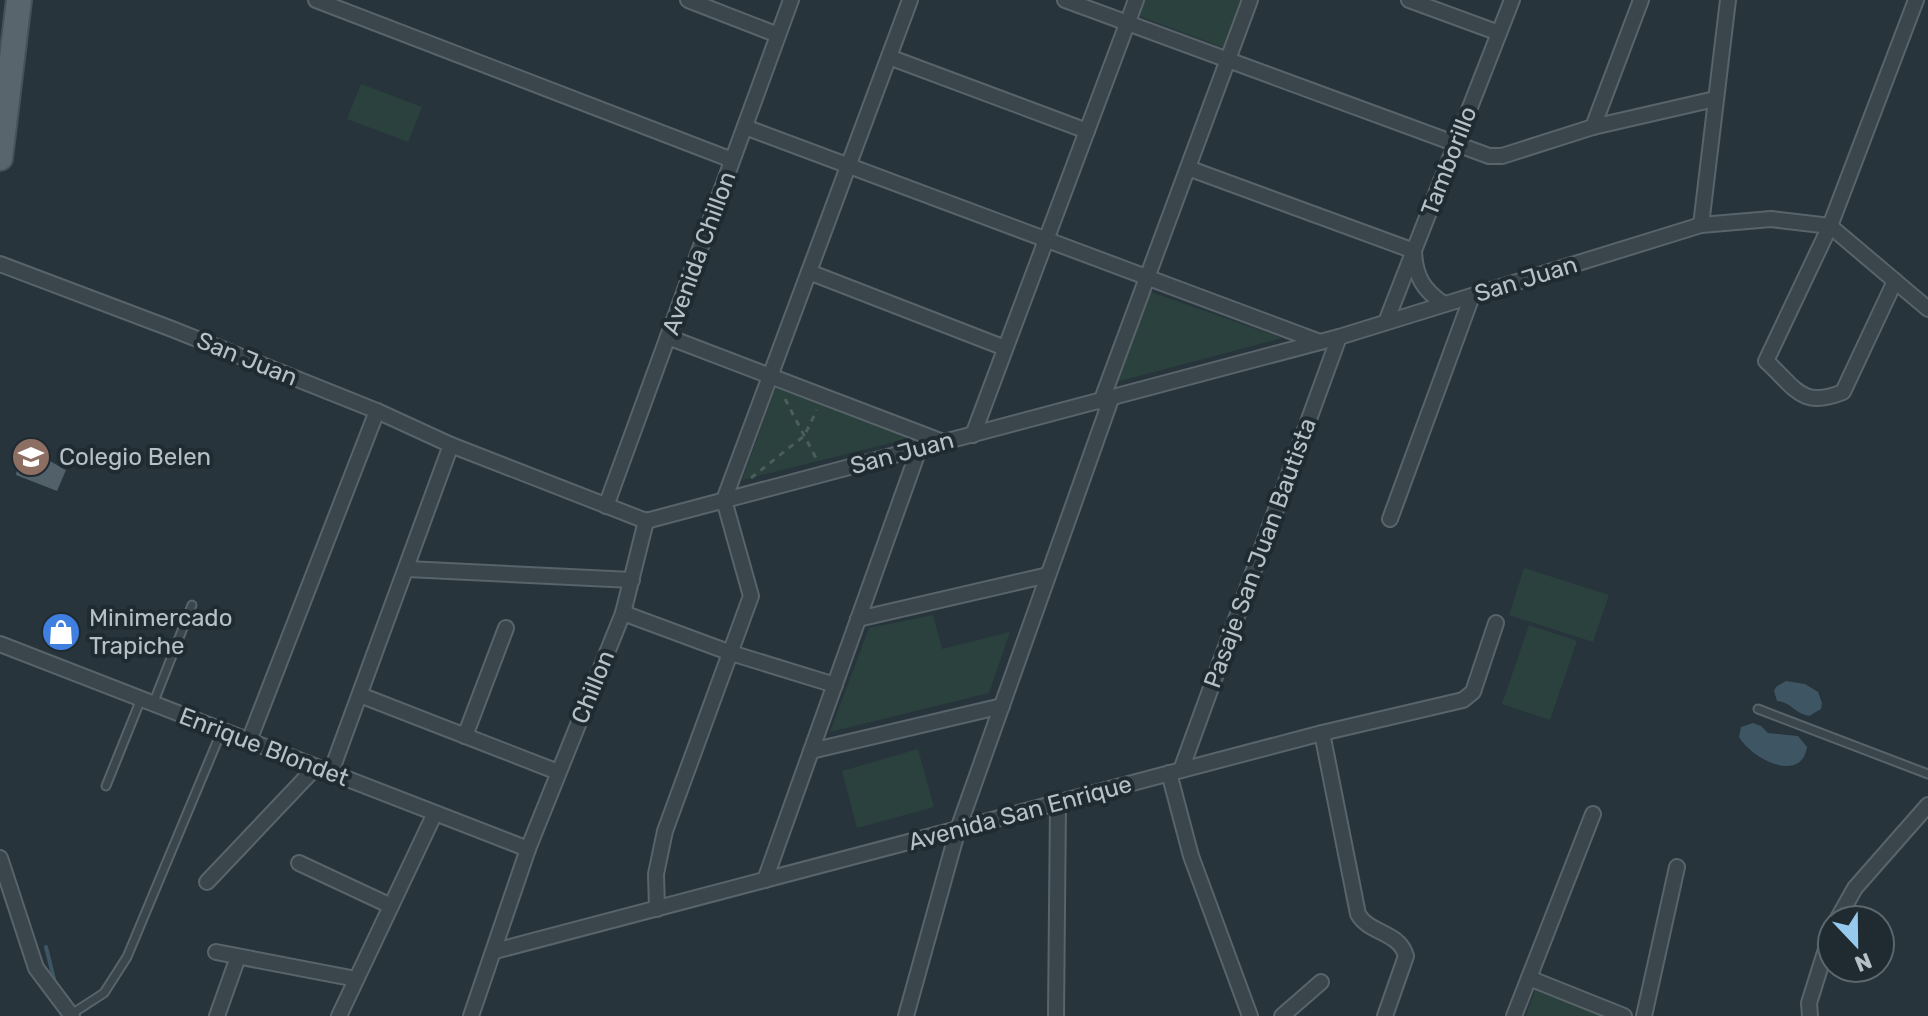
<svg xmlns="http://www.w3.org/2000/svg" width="1928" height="1016" font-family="Rubik,sans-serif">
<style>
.green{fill:#2b413d}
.water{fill:#3e5563}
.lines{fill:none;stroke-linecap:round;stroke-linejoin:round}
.stream{stroke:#3e5563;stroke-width:4}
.building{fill:#526169}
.lane-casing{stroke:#58636a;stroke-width:11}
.street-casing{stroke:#58636a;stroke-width:18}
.primary-casing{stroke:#465158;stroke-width:28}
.path{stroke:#4a5e5b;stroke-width:3;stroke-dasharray:6 6;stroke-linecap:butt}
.lane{stroke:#3a454c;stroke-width:7}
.street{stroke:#3a454c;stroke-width:14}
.primary{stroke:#58656c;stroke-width:24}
.labels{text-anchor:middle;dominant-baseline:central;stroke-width:8;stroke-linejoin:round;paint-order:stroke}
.street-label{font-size:24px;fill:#b6c0c7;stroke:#1f2a31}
.poi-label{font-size:24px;fill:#b6c0c7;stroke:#1f2a31;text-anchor:start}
</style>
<rect width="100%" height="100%" fill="#27343c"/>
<g class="green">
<polygon points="1145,0 1242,0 1224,48 1139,16"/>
<polygon points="361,84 422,107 408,142 347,119"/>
<polygon points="1151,292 1282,338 1116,382"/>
<polygon points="776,387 911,438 742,480"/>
<polygon points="1524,568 1609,595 1593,642 1509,615"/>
<polygon points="933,615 942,649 1010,632 989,693 830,732 869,628"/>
<polygon points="1529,625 1577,641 1550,720 1502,704"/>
<polygon points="918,749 934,807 857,828 842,771"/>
<polygon points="1536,987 1604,1016 1526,1016"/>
</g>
<g class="water">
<path d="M1786,681l19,3 13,8 4,11 -1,6 -12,7c-14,-2 -18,-14 -32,-15l-3,-10 2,-4z"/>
<path d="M1753,723l8,3 7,7 30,3 9,11c-6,38 -56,11 -68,-10l2,-10z"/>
</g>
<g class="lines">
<polyline class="stream" points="46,947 55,983"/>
</g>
<polygon class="building" points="21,445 66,470 57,491 16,475"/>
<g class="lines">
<g class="lane-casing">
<g id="lane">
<polyline points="153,704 192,605"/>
<polyline points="1758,709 1928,774"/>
<polyline points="106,786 141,699"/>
<polyline points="70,1015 104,993 127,957 222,730"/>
</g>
</g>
<g class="street-casing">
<g id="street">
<polyline points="316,0 732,160"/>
<polyline points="688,0 778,35"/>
<polyline points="1065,0 1489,156 1502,156 1593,127 1715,99"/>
<polyline points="1409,0 1499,33"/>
<polyline points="889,57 1087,131"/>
<polyline points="745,127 1320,342"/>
<polyline points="1593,127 1641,0"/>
<path d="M1188,168l226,83c1,25 9,39 30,53"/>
<polyline points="1701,225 1728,0"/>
<polyline points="1830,226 1928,309"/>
<polyline points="0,264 172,329 377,411 451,445 646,521 1339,337 1701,225 1771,219 1830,226"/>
<polyline points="809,272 1005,348"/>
<path d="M1895,281l-52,111c-42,17 -47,-4 -77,-31l64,-135 86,-226"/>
<polyline points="1386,322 1512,0"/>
<polyline points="668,337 943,442"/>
<polyline points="1101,402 1250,0"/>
<polyline points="973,435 1136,0"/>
<polyline points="606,506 791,0"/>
<polyline points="1390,519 1472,296"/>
<polyline points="407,569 632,580"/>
<polyline points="623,613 731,653 835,685"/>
<polyline points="858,619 1048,575"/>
<polyline points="0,644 528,849"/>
<polyline points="360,695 558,772"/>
<path d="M1322,733l36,181c11,20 41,17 48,42l-21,60"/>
<polyline points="465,736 506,628"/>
<polyline points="249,741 377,411"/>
<polyline points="811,751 1002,706"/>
<polyline points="1181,770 1339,337"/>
<polyline points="331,772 451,445"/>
<polyline points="1169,773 1191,856 1250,1016"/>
<polyline points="0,858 36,968 72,1016"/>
<polyline points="299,863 391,906"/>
<polyline points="765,880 919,449"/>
<polyline points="207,882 316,767"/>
<polyline points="657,909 656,874 665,831 751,596 724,500 910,0"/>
<polyline points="1837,920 1855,888 1928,805"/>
<polyline points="495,951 1322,733 1463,700 1473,692 1496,623"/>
<polyline points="216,952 356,979"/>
<polyline points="1529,978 1624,1016"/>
<polyline points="217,1016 238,957"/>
<polyline points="339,1016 435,813"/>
<polyline points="471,1016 528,849 623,613 646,521"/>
<polyline points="906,1016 958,829 1111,399"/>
<polyline points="1056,1016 1058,803"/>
<polyline points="1282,1016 1321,982"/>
<polyline points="1514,1016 1593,814"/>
<polyline points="1644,1016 1677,867"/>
<polyline points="1810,1016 1809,1003 1832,930"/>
</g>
</g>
<g class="primary-casing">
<polyline id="primary" points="0,158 19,0"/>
</g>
<g class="path">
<polyline points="785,399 817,460"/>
<polyline points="751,478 804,436 817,410"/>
</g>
<use href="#lane" class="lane"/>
<use href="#street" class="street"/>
<use href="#primary" class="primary"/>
</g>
<defs>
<g id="school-disc" transform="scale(2)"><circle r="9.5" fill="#8d6e63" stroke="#1f2a31"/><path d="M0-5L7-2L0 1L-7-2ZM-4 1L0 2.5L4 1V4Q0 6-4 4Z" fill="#fff"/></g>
<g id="shop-disc" transform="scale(2)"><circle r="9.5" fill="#3f7fe0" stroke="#1f2a31"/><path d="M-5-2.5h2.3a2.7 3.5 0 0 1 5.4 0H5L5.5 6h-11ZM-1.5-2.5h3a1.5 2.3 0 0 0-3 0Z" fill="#fff"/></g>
</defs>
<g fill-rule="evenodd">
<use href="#school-disc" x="31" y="457"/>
<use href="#shop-disc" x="61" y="632"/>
</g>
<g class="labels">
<g class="street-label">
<text transform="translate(1449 161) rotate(-69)">Tamborillo</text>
<text transform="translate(699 253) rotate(-70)">Avenida Chillon</text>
<text transform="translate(1526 279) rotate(-17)">San Juan</text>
<text transform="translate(247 359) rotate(22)">San Juan</text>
<text transform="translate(902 453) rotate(-15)">San Juan</text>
<text transform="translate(1260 553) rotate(-70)">Pasaje San Juan Bautista</text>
<text transform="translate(593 687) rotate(-68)">Chillon</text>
<text transform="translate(264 747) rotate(21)">Enrique Blondet</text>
<text transform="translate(1020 813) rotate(-15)">Avenida San Enrique</text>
</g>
<g class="poi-label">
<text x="59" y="457">Colegio Belen</text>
<text x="89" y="618">Minimercado<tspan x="89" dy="28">Trapiche</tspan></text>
</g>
</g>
<g transform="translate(1856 944) rotate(158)"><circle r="38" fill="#1f2a31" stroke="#5b666d" stroke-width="2"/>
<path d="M0-6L14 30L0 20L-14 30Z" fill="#95caee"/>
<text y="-12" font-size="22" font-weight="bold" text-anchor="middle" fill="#b6c0c7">N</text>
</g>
</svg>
